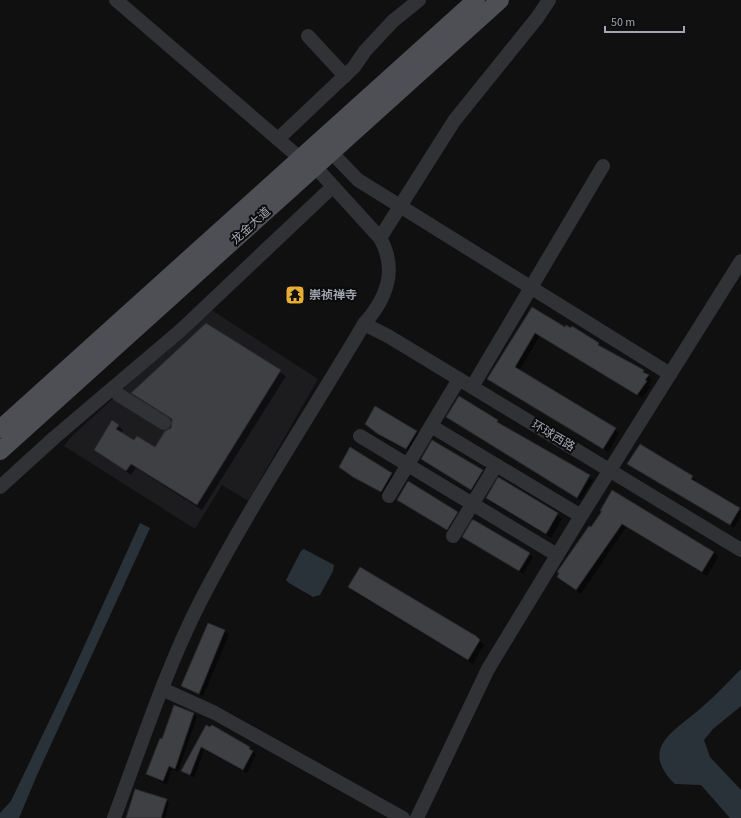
<svg xmlns="http://www.w3.org/2000/svg" width="741" height="818" font-family="'Source Sans 3','Noto Sans SC',sans-serif">
<style>
.built{fill:#1c1c1e}
.water{fill:#2a3239}
.shadow{fill:#0007}
.building{fill:#3f4044;stroke:#2a2a2d}
.lines{fill:none;stroke-linecap:round;stroke-linejoin:round}
.minor{stroke:#313236;stroke-width:14}
.major{stroke:#4d4f55;stroke-width:18}
.labels{text-anchor:middle;dominant-baseline:central;stroke-width:4;stroke-linejoin:round;paint-order:stroke}
.street-label{font-size:12px;fill:#a2a6b1;stroke:#0b0b0c}
.poi-label{font-size:12px;font-weight:bold;fill:#a2a6b1;stroke:#0b0b0c;text-anchor:start}
</style>
<rect width="100%" height="100%" fill="#101011"/>
<polygon class="built" points="210,309 318,379 248,501 222,485 195,529 64,446 70,438"/>
<g class="water">
<polygon points="140,523 150,528 37,775 19,818 0,818 0,813 11,801 66,686"/>
<polygon points="304,549 334,565 333,571 320,595 313,597 289,583 286,580 301,551"/>
<path d="M741,669v37l-28,23 -9,11 6,17 31,33v28h-11l-29,-33 -26,-1c-37,-36 0,-53 26,-76 14,-12 27,-26 40,-39z"/>
</g>
<g class="shadow">
<polygon points="532,308 566,329 572,330 573,328 603,348 644,370 652,380 649,385 651,386 642,398 540,336 519,371 615,429 619,433 608,452 488,378"/>
<polygon points="206,324 286,376 202,510 136,468 131,475 95,450 118,426 123,430 121,434 135,442 155,449 172,428 173,420 133,393"/>
<polygon points="376,407 420,435 410,452 383,438 366,424"/>
<polygon points="447,417 497,421 500,425 546,453 548,451 593,480 581,500"/>
<polygon points="422,459 482,471 486,475 475,493"/>
<polygon points="629,464 692,477 696,480 695,482 739,509 741,516 734,528"/>
<polygon points="344,470 391,473 395,477 384,495"/>
<polygon points="499,479 557,514 562,519 551,538 492,503 487,498"/>
<polygon points="398,500 457,512 461,516 451,533"/>
<polygon points="602,511 714,552 718,557 707,576 626,527 581,594 558,577 603,512"/>
<polygon points="464,537 529,554 533,557 523,574"/>
<polygon points="349,587 480,640 484,645 473,664 354,592"/>
<polygon points="208,624 225,631 229,635 203,696 186,689 182,686"/>
<polygon points="194,714 197,717 178,772 172,769 167,784 151,777 147,774 162,740"/>
<polygon points="207,727 249,747 253,751 256,755 247,773 204,750 194,778 183,771"/>
<polygon points="166,800 169,803 165,818 127,818"/>
</g>
<g class="building">
<polygon points="532,307 565,327 566,325 571,328 572,326 599,343 598,345 644,370 643,372 649,375 645,380 647,381 637,395 535,333 515,367 616,428 603,449 487,379"/>
<polygon points="206,323 281,370 197,505 131,464 126,471 94,450 112,420 119,425 116,429 134,440 137,436 155,447 165,431 171,428 172,419 131,393"/>
<polygon points="459,396 498,420 497,422 590,475 577,498 446,417"/>
<polygon points="375,406 417,431 406,449 378,434 365,424"/>
<polygon points="432,440 483,470 471,490 421,459"/>
<polygon points="640,444 693,476 691,479 740,508 730,525 627,464"/>
<polygon points="350,447 392,473 381,492 353,477 339,467"/>
<polygon points="498,477 558,513 546,534 486,498"/>
<polygon points="408,481 458,512 447,530 397,500"/>
<polygon points="612,490 714,552 702,572 622,524 576,590 557,577 559,573 557,572 582,536 589,526 591,527 602,511 600,511"/>
<polygon points="472,520 474,520 530,553 519,571 462,537"/>
<polygon points="360,567 476,636 480,640 468,660 348,587"/>
<polygon points="208,623 225,630 199,694 181,686"/>
<polygon points="174,705 194,713 175,769 169,766 163,781 146,774 160,738 162,739"/>
<polygon points="206,725 210,727 212,725 250,747 249,749 253,751 243,770 201,747 190,775 181,771"/>
<polygon points="135,789 167,799 161,818 126,818"/>
</g>
<g class="lines">
<g class="minor">
<polyline points="116,0 301,159"/>
<polyline points="308,36 345,76"/>
<polyline points="278,139 354,67 365,51 393,21 419,0"/>
<polyline points="332,153 358,180 670,374"/>
<polyline points="380,238 454,121 537,18 549,0"/>
<polyline points="364,324 388,336 741,550"/>
<polyline points="472,387 603,166"/>
<polyline points="113,388 119,395 164,423"/>
<polyline points="431,426 581,516"/>
<polyline points="360,436 557,555"/>
<polyline points="0,487 55,437 181,330 327,192"/>
<polyline points="389,496 459,379"/>
<polyline points="453,536 496,465"/>
<polyline points="162,689 215,713 403,818"/>
<path d="M114,818c27,-72 51,-147 86,-216 49,-95 109,-185 164,-278 23,-26 34,-54 16,-86l-71,-78"/>
<polyline points="417,818 488,669 581,516 741,261"/>
</g>
<g class="major">
<polyline points="0,429 476,0"/>
<polyline points="0,451 500,0"/>
</g>
</g>
<defs>
<g id="temple-square" transform="scale(1)"><rect x="-9" y="-9" width="18" height="18" rx="4" fill="#e6ae33" stroke="#0b0b0c"/><path d="M0-6L5-2H3V0L6.5 2.5H4V6H1.5V3h-3V6H-4V2.5H-6.5L-3 0V-2H-5Z" fill="#111"/></g>
</defs>
<g fill-rule="evenodd">
<use href="#temple-square" x="295" y="295"/>
</g>
<g class="labels">
<g class="street-label">
<text transform="translate(251 226) rotate(-42)">龙金大道</text>
<text transform="translate(553 436) rotate(31)">环球西路</text>
</g>
<g class="poi-label">
<text x="309" y="295">崇祯禅寺</text>
</g>
</g>
<path d="M605 26v6h79v-6" fill="none" stroke="#a2a6b1" stroke-width="2"/>
<text x="611" y="26" font-size="12" fill="#a2a6b1" stroke="#0b0b0c" stroke-width="3" paint-order="stroke">50 m</text>
</svg>
